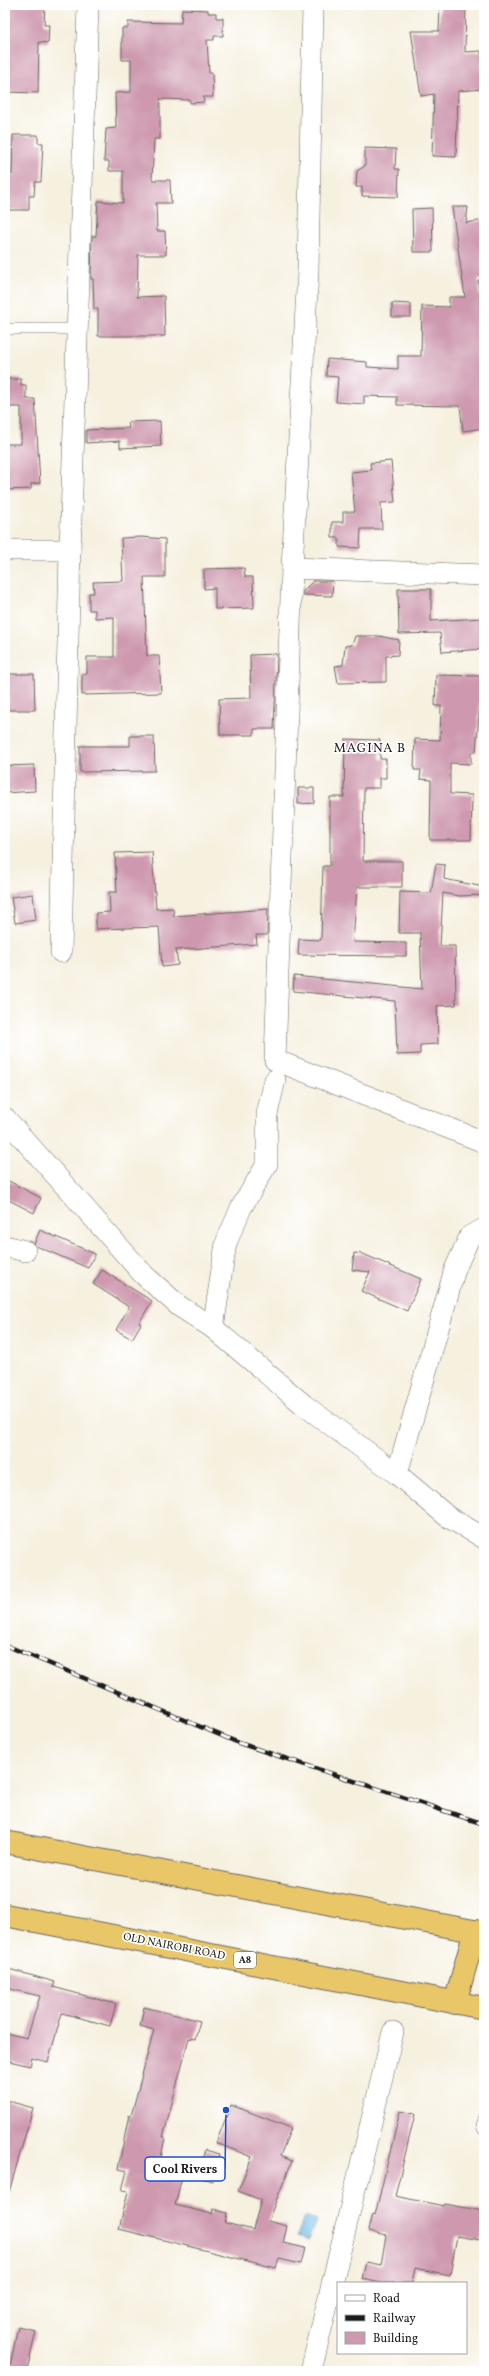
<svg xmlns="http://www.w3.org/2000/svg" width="489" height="2376" font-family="Vollkorn,serif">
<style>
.water{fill:#6bb7e4;stroke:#446a80}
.building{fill:#ce99af}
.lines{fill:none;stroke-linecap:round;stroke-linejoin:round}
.lane-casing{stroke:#686660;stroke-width:12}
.street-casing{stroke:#686660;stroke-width:22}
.highway-casing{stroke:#686660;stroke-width:24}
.lane{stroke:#fff;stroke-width:11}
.street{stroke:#fff;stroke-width:21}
.highway{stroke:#e9c769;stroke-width:22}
.rail-casing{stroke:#1c1c1c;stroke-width:4.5}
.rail{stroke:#fff;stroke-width:3;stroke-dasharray:9;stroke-linecap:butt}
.labels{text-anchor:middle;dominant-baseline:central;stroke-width:3.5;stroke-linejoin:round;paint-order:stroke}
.shield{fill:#fff;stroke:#606060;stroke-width:1}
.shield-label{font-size:10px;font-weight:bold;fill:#1c1c1c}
.street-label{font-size:11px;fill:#1c1c1c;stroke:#fff}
.quarter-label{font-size:13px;letter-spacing:1px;fill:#1c1c1c;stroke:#fff}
.leader{fill:none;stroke:#1d4ed8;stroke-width:1.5}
.callout-dot{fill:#1d4ed8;stroke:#fff;stroke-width:1.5}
.callout{fill:#fff;stroke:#1d4ed8;stroke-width:1.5}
.callout-label{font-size:12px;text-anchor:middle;font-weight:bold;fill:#1c1c1c}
</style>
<rect width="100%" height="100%" fill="#fff"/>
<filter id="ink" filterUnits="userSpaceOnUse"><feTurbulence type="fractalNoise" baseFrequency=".025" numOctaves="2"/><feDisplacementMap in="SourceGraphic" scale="8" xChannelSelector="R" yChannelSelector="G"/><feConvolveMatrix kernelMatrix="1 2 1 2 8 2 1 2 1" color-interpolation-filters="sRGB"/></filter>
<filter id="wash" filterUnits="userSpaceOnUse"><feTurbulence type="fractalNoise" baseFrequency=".012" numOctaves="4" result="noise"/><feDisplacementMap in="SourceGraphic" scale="16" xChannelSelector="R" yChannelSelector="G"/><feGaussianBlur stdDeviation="0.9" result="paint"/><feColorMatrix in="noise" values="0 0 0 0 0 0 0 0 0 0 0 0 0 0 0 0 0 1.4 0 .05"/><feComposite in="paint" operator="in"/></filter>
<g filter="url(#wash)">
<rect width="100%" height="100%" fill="#f6f0df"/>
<polygon class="water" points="304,2216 316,2220 309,2240 297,2236"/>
<g id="blocks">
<g class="building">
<polygon points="5,5 45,5 44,25 49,25 48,43 39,42 38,93 5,92 5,57 8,30 5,29"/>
<polygon points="440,5 466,5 465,52 481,51 484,89 458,91 456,157 432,156 434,94 421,96 411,31 439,31"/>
<polygon points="182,9 208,10 208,13 216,13 216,18 223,18 223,36 214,36 214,40 207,40 209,73 212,73 213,97 203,97 204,102 190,103 190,100 160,99 160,139 154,139 152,180 170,180 171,203 156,203 157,231 165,231 166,255 138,255 137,297 164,296 165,336 98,336 98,309 94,309 93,279 91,279 92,236 96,236 98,201 123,203 123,171 109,171 109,161 104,161 106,129 116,128 115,93 131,92 131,60 122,60 122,28 128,28 128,22 181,23"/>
<polygon points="13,135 38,135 38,143 43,143 41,182 35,182 34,196 29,196 29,210 5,210 5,174 12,174"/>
<polygon points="365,148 396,149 395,169 399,169 398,197 362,196 362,187 356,187 357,171 365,166"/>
<polygon points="452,207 468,207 466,223 484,220 484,279 478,280 484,331 484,428 463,431 460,406 397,405 397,397 364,396 364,404 336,402 338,377 326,376 327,359 367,362 367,367 398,369 398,356 421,356 422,306 449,307 449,297 465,297"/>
<polygon points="432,208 433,252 413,252 412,209"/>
<polygon points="392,303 411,304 411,317 392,317"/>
<polygon points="5,379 21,379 21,385 26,385 26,399 35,399 40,483 31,484 31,489 5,490 5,444 21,444 21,407 5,407"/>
<polygon points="160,421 161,446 120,448 120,441 86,443 86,430 129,428 128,422"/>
<polygon points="391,461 395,502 381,503 382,529 361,529 360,548 339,547 339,538 332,538 332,522 343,522 343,512 355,512 351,472 371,470 370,463"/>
<polygon points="141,537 165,539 165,577 144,577 147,656 159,656 161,693 82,695 82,674 87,674 87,657 114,657 114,617 95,618 95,610 89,610 89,593 94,593 93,582 123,581 121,538"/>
<polygon points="244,568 245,577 253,577 254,608 215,609 215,588 204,589 204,569"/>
<polygon points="313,581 333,581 332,596 303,595 303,591"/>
<polygon points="398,589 431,589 431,621 482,618 484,649 442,652 440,633 399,634"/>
<polygon points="355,636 379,636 399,640 398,655 386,656 386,682 338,683 335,666 343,665 345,646 352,645"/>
<polygon points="277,654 274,729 254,729 254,735 220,735 219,699 251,698 250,655"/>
<polygon points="5,674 34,674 35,710 5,710"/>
<polygon points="436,675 482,676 476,752 471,752 471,764 450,763 450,794 472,795 471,840 430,840 431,780 420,779 421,770 414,770 415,739 440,740 441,706 435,706"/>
<polygon points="130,736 154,736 155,771 80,772 80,746 130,746"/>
<polygon points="345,739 380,740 380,759 386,759 386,778 380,778 380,788 364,788 363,861 402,861 402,887 357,887 353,942 406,943 406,956 298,955 299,939 321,940 323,866 330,866 330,797 344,797"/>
<polygon points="34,765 35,791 5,793 5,766"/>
<polygon points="298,788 314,788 314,803 298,804"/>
<polygon points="152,852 156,909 173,908 174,916 268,909 267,935 256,935 257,944 176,950 178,965 162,967 159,927 96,929 96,913 110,912 109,892 117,892 115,853"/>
<polygon points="436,864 445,865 444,879 484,887 484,895 459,896 443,893 440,946 455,946 456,1005 437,1006 438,1044 420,1045 420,1054 397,1055 395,1001 293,991 294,976 422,989 420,933 399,933 400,892 431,893"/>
<polygon points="33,894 36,920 15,923 11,897"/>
<polygon points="5,1179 41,1198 34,1213 5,1198"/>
<polygon points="40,1230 95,1254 88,1268 36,1246 34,1244"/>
<polygon points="354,1253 363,1254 421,1279 407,1311 361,1291 370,1272 352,1270"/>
<polygon points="102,1270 152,1301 139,1323 141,1324 132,1339 116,1330 129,1307 93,1284"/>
<polygon points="5,1968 55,1982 53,1987 116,2004 110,2026 62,2013 48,2062 32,2058 30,2066 5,2060 5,2033 27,2038 40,1996 5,1988"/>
<polygon points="144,2007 200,2021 195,2039 189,2038 163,2137 165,2137 159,2167 183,2173 175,2205 212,2214 213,2209 227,2213 225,2223 253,2230 261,2200 238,2191 252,2157 216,2143 231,2105 291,2128 280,2156 292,2161 268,2221 287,2226 283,2243 305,2248 301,2264 279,2259 276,2268 119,2229 128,2191 122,2190 127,2171 118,2169 129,2115 131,2116 154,2030 140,2026"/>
<polygon points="5,2100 33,2108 9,2192 5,2191"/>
<polygon points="400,2111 415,2114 395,2196 444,2206 445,2204 484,2211 484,2226 481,2240 457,2236 450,2275 415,2268 412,2283 381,2283 362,2279 366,2262 381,2265 386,2235 368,2231 372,2214 375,2215"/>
<polygon points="205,2150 220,2154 212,2181 197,2177"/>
<polygon points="18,2327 36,2331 27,2371 9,2371"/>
</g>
</g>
</g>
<g filter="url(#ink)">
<use href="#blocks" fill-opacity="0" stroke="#686660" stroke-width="1"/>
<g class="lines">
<g class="lane-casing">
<g id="lane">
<polyline points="5,329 77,329"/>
<polyline points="484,2118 482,2126 484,2130"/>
</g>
</g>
<g class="street-casing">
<g id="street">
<polyline points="313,5 308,271 292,568 275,1060 484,1142"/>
<polyline points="5,550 70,550"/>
<polyline points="292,568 484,575"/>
<polyline points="61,952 70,550 88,5"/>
<polyline points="5,1118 144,1275 179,1306 213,1328 304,1405 397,1474 448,1517 484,1538"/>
<polyline points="5,1246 25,1251"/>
<polyline points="213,1328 226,1243 241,1208 267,1164 267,1114 275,1080"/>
<polyline points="397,1474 455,1269 470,1236 484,1229"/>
<polyline points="311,2371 393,2032"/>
</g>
</g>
<g class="highway-casing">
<g id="highway">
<polyline points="5,1842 484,1933"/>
<polyline points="5,1915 484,2008"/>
<polyline points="455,2003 475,1931"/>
</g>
</g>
<use href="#lane" class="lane"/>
<use href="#street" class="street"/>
<use href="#highway" class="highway"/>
<g class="rail-casing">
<polyline id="rail" points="5,1645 239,1743 484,1824"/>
</g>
<use href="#rail" class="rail"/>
</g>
</g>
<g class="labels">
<rect class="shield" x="234" y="1952" width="22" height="16" rx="3"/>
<g class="shield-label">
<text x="245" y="1960">A8</text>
</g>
<g class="street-label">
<text transform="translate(174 1947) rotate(11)">OLD NAIROBI ROAD</text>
</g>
<g class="quarter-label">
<text x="370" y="749">MAGINA B</text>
</g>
</g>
<path class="leader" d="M226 2110L225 2169"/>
<circle class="callout-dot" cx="226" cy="2110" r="4"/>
<rect class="callout" x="145" y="2157" width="80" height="24" rx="4"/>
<g class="callout-label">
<text x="185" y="2173">Cool Rivers</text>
</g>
<rect width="489" height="2376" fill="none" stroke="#fff" stroke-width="20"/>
<rect x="337" y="2282" width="130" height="72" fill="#ffffff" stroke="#a4a4a4"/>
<rect x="345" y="2295" width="20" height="6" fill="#ffffff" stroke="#a4a4a4"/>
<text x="373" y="2302" font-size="12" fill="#1c1c1c">Road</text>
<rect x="345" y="2315" width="20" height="6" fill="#1c1c1c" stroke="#a4a4a4"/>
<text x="373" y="2322" font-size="12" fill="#1c1c1c">Railway</text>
<rect x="345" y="2332" width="20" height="12" fill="#ce99af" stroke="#a4a4a4"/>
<text x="373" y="2342" font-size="12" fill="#1c1c1c">Building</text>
</svg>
